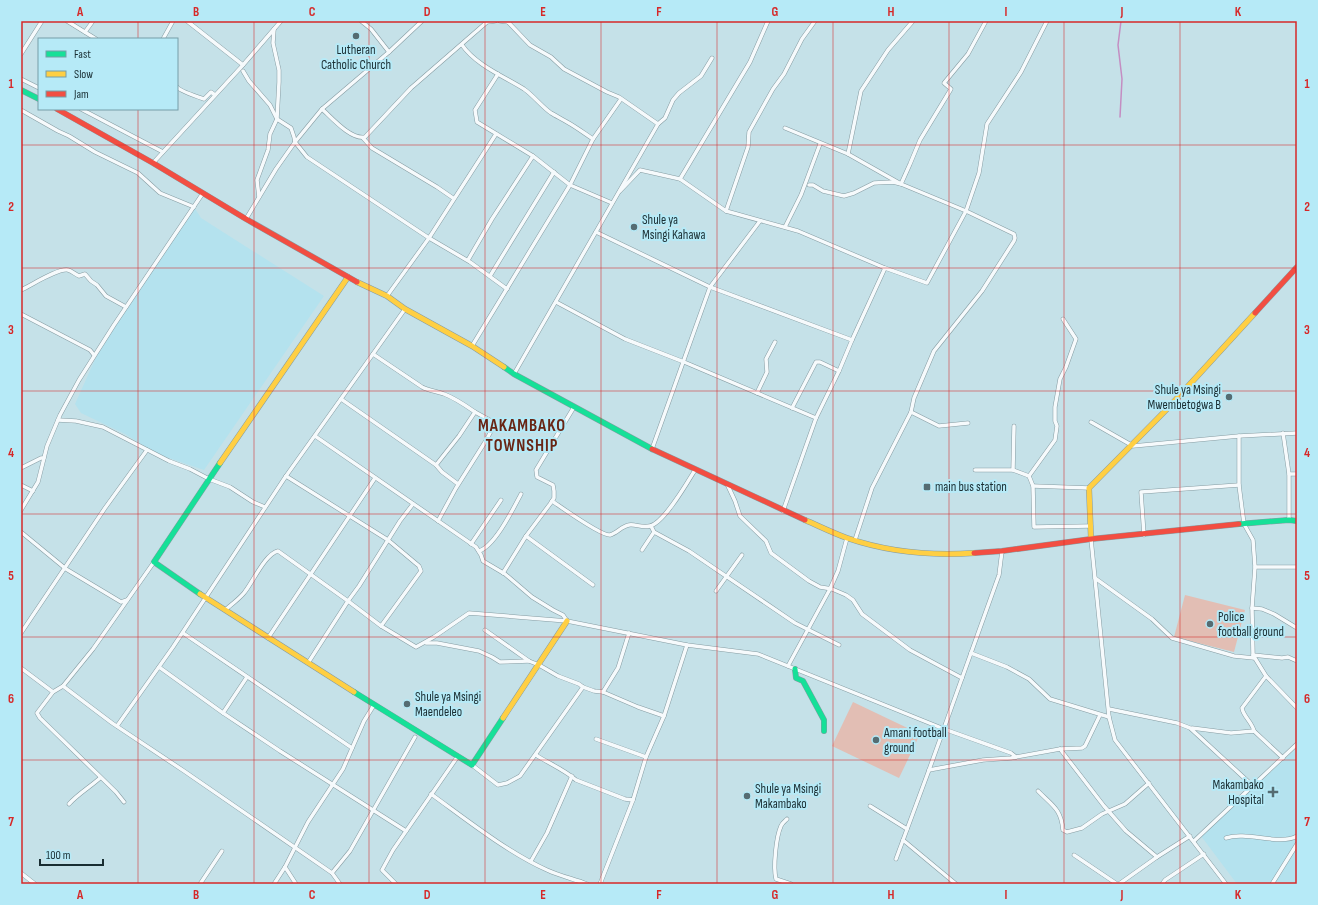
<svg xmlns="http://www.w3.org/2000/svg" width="1318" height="905" font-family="'Sofia Sans Condensed',sans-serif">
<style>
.built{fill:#b4e2ee}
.green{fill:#e2beb4}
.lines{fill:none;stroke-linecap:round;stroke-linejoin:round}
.stream{stroke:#c48dc2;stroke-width:1.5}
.street-casing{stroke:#869ca2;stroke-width:4.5}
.fast-casing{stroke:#869ca2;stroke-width:6}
.slow-casing{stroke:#869ca2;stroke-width:6}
.jam-casing{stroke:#869ca2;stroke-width:6}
.street{stroke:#f6fafc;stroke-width:3.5}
.fast{stroke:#16e098;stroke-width:5}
.slow{stroke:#ffcf43;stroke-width:5}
.jam{stroke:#f24e42;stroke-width:5}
.grid{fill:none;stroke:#d62828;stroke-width:1;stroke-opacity:0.55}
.poi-dot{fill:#556c72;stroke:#b6eaf7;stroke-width:1.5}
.labels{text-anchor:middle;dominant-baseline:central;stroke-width:4;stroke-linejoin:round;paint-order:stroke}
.poi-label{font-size:13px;fill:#192d32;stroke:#b6eaf7;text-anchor:start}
.district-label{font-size:17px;font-weight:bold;letter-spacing:1px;fill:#682514;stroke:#b6eaf7}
.neatline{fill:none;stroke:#d62828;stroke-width:1.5}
.grid-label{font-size:13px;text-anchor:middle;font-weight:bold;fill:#d62828}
</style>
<rect width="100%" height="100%" fill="#c5e1e8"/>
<g class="built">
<polygon points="194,207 201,218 324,296 204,470 157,454 125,434 81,413 75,404 102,344"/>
<polygon points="1297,748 1297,884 1237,884 1201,836"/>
</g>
<g class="green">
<polygon points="1185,595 1245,610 1234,652 1174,637"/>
<polygon points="853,702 920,734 899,778 832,746"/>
</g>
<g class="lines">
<polyline class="stream" points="1120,117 1122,79 1118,45 1121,21"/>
<g class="street-casing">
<g id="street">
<polyline points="67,21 96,39"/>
<polyline points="187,21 243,65"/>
<polyline points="361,21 371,29 389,52"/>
<polyline points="500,21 509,22"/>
<polyline points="508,22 530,45 551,57 564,69 607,92 619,97 658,124 665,118 673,100 679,93 701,76 712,58"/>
<polyline points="85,32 93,21"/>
<polyline points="163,39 173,21"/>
<path d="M462,45c14,20 41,31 62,44 10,7 17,17 27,24 5,3 11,6 16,9 9,5 17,11 26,17"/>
<polyline points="21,54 42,21"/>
<polyline points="243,71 249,81 270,105 277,119 291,128 294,137 295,142 307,157 429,238 470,262 507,289"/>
<polyline points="498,74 475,110 477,122 533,156 570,185 612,203"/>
<polyline points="21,79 39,88"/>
<path d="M177,87c3,4 21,10 27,12l7,-7 4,3"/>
<polyline points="81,109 163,152"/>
<path d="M322,109c10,9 29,31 43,28l46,-49 76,-66 8,-1"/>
<polyline points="21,110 58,131 69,136 95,152 138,173 160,193 194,207"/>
<polyline points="785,128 848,154 901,184 966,211 1014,234 1015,238 1014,241 982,291 934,351 914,398 911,412"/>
<polyline points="363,138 372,148 437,187 453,198"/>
<polyline points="848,154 861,91 888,50 913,21"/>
<polyline points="153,163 243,65 281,21"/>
<polyline points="680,179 750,62 768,21"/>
<polyline points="809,185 813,185 823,191 844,196 854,193 874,183 893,182 901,184 910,164 920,140 951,89 944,83 968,54 986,21"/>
<polyline points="620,191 640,170 680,179 726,211 798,231 885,268 927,283 966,211 979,173 987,124 1021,72 1047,21"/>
<polyline points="259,197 257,180 268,150 270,134 277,119 279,82 279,70 273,43 274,29"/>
<polyline points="726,211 748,147 749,132 773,89 784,74 802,39 815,21"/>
<polyline points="246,219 276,169 295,142 322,109 389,52 422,21"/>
<polyline points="785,227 801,195 820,144"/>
<polyline points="596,232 710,287 852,340"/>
<polyline points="468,260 492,219 533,156"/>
<polyline points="490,276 554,172"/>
<path d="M21,290c11,-5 37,-22 47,-20 4,1 8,5 11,6l6,-2 6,7 6,4 9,11 20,11"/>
<polyline points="387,296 429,238 496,134"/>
<polyline points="556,302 625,339 684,362 816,418"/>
<polyline points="21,314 90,350 94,355"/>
<polyline points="472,346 570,185 593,139 621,99"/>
<polyline points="514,374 658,124"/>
<polyline points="757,393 767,372 766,359 775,342"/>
<path d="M341,399l95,66 23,-29 16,-24c-10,-7 -20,-14 -31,-18 -7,-3 -15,-3 -22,-7l-49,-33"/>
<polyline points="792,408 816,362 820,362 839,371"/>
<polyline points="58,420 76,421 103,427 169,461 190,469 209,479 230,487 253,502 265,507"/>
<polyline points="1091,422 1133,446 1239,436 1297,433"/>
<polyline points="1283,433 1289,474 1289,520"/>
<polyline points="315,436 476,547 481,555 483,561 505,574 532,597 553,610 563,615 567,621"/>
<polyline points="1239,436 1239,485 1244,524 1253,540 1255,567 1252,608 1253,655 1266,676 1297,708"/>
<polyline points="652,449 710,287 760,221"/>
<polyline points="436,465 442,472 458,484"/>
<polyline points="21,468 41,458 44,458"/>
<polyline points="975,470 1013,470 1029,476 1033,486 1034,527 1091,526"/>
<polyline points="1013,470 1014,426"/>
<polyline points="1289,474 1297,474"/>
<polyline points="286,476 388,540 419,566 421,571 381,626"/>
<polyline points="1029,476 1055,440 1057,426 1055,421 1055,407 1060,379 1066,367 1076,339 1063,319"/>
<polyline points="21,485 33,491"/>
<polyline points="728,486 735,501 740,516 766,541 771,553 809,581 820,587 832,589 846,595 853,600 862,614 910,650 962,678"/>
<polyline points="1033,486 1089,488"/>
<path d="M552,501c9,6 49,35 58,34 7,-2 12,-9 19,-10 7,-1 12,3 21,1 14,-3 37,-43 45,-56"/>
<polyline points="21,510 38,482 47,446 60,415 79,380 114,325 203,193"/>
<polyline points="783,511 816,418 839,371 852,340 885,268"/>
<polyline points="438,521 456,488 487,439 495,423 475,412"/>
<polyline points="651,526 654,532 689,551 795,623 839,645"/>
<polyline points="21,532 66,569 121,602 127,600"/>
<polyline points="1144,535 1141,492 1239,485"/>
<polyline points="526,536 593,585"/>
<polyline points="1091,539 1109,717 1115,740 1226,884"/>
<polyline points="855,540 872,488 911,412 939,426 968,423"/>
<polyline points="471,544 501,500"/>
<polyline points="642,550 654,532"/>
<path d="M479,551c16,-5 34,-42 42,-57"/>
<polyline points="1255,567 1297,567"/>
<polyline points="503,573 526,536 550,504 554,498 554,491 553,485 537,477 536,470 574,407"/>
<polyline points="1095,578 1152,619 1172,638 1234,656 1254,658"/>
<polyline points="716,591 742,555"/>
<polyline points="1252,608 1262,609 1274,614 1297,628"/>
<path d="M225,610c6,-5 14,-11 19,-17 9,-11 21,-39 34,-42l70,50 33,25 35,21 18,-10 35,-24 98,8 120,24 71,9 186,75 67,24 5,4"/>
<polyline points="485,630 529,661 539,665 558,676 579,684 583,687 594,691 603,692 638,707 664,716"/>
<polyline points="21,633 105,508 147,450"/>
<polyline points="183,633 352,748"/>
<polyline points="268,638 375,478"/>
<polyline points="426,643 437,643 479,651 492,657 500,662 529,661"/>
<polyline points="971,653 1007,667 1029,679 1050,699 1109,717"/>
<polyline points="1253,655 1282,658 1288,657 1297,661"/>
<polyline points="308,663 348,601 359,586 400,521 413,504"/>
<polyline points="788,666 830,589 838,571 847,538"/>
<polyline points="159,667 223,713 280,751 406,831"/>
<polyline points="21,668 53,692"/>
<polyline points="63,686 112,723 184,771 332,873 340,884"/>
<polyline points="603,692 618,668 629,633"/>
<polyline points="1109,709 1177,723 1190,728 1253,786"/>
<polyline points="223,713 247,677"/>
<polyline points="117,726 173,647 286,476 405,309"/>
<polyline points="1192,728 1231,733 1254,731 1283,758"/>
<path d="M1254,731c-2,-9 -11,-15 -12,-23l24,-32"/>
<polyline points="596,739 646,757"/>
<polyline points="1060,749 1104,806 1126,831 1157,857"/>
<path d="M536,755c12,8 29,15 40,25l49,19 8,1"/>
<polyline points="472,765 498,785 507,783 520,776 583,687"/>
<polyline points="929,770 983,760 1011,758 1060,749 1082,748 1085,746 1100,715"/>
<path d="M1038,791c15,15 23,18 25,39l4,2 15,-4 20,-14 23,-10 24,-21"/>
<path d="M431,794c36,26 76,58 116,76 13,6 27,9 40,14"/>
<polyline points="124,802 116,792 40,718 37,713 53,692 63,686 93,649 154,562"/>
<path d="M69,804c9,-10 21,-17 31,-26"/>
<polyline points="870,806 907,829"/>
<path d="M787,819c-2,2 -5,4 -6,7 -5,11 -8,41 -5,53l15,5"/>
<path d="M1226,838c21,-7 54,8 71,-2"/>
<polyline points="903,840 956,884"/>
<polyline points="1194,841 1297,744"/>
<polyline points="1074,855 1117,884"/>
<polyline points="896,859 929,770 999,575 1002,551"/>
<polyline points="531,861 547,833 572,776"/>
<polyline points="285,867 296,884"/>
<polyline points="21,873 35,884"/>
<polyline points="332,873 350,851 415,737"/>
<polyline points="200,884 222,851"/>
<polyline points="274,884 285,867 308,822 343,769 364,721 374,705"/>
<polyline points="396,884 382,870 393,850 458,756"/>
<polyline points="600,884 633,800 646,757 664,716 687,645"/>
<polyline points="1119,884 1157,857 1190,836"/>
<polyline points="1162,884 1165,880 1204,854"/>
<polyline points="1272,884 1297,844"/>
</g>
</g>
<g class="fast-casing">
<g id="fast">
<polyline points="21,90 39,99"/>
<polyline points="504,367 514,374 652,449"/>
<polyline points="1239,524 1289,520 1297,521"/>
<polyline points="200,594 154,562 220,463"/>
<polyline points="795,669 796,678 803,681 824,720 824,731"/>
<polyline points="354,692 472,765 503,718"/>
</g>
</g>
<g class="slow-casing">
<g id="slow">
<polyline points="357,282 387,296 405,309 472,346 504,367"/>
<polyline points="220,463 348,277"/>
<path d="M805,520c14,6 28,13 42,18 41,14 84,18 127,15"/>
<polyline points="1091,539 1089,488 1169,407 1255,313"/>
<polyline points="200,594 354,692"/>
<polyline points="503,718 567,621"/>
</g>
</g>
<g class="jam-casing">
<g id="jam">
<polyline points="57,109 153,163 246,219 357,282"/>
<polyline points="1255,313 1297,267"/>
<polyline points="652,449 805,520"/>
<polyline points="974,553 1002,551 1091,539 1239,524"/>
</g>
</g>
<use href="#street" class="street"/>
<use href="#fast" class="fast"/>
<use href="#slow" class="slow"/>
<use href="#jam" class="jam"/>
</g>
<path class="grid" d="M138,21v18M254,21v863M369,21v863M485,21v863M601,21v863M717,21v863M833,21v863M949,21v863M1064,21v863M1180,21v863M138,109v775M21,145h1276M21,268h1276M21,391h1276M21,514h1276M21,637h1276M21,760h1276"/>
<g class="poi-dot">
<circle cx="356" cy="36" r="4"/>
<circle cx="634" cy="227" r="4"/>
<circle cx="1229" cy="397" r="4"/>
<rect x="923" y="483" width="8" height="8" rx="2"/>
<circle cx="1210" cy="624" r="4"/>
<circle cx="407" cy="704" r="4"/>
<circle cx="876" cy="740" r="4"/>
<path d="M1271 786h4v4h4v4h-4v4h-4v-4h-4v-4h4z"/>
<circle cx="747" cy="796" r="4"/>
</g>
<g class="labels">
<g class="poi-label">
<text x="356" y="50" text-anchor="middle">Lutheran<tspan x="356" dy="15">Catholic Church</tspan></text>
<text x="642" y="220">Shule ya<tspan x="642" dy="15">Msingi Kahawa</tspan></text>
<text x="1221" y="390" text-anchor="end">Shule ya Msingi<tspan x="1221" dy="15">Mwembetogwa B</tspan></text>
<text x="935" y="487">main bus station</text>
<text x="1218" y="617">Police<tspan x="1218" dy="15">football ground</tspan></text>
<text x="415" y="697">Shule ya Msingi<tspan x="415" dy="15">Maendeleo</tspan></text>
<text x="884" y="733">Amani football<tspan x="884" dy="15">ground</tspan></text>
<text x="1264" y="785" text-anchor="end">Makambako<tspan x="1264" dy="15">Hospital</tspan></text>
<text x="755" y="789">Shule ya Msingi<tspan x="755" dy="15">Makambako</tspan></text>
</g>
<g class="district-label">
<text x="522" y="426">MAKAMBAKO<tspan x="522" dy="20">TOWNSHIP</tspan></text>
</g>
</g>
<rect width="1318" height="905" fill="none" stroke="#b6eaf7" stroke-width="44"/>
<rect x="38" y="38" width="140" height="72" fill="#b6eaf7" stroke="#779ea8"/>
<rect x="46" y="51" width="20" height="6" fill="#16e098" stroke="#779ea8"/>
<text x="74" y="58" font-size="12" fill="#192d32">Fast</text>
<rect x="46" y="71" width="20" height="6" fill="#ffcf43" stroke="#779ea8"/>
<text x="74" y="78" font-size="12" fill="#192d32">Slow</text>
<rect x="46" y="91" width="20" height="6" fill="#f24e42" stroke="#779ea8"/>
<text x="74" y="98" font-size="12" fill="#192d32">Jam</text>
<path d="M40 859v6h63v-6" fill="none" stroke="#192d32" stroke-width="2"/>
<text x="46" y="859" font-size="12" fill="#192d32" stroke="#b6eaf7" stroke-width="3" paint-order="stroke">100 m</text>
<rect x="22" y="22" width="1274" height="861" class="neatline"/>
<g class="grid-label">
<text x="80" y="16">A</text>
<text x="196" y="16">B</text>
<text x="312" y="16">C</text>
<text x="427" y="16">D</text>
<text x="543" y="16">E</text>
<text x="659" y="16">F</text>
<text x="775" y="16">G</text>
<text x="891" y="16">H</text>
<text x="1006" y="16">I</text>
<text x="1122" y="16">J</text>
<text x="1238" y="16">K</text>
<text x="11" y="88">1</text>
<text x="1307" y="88">1</text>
<text x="11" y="211">2</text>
<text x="1307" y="211">2</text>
<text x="11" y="334">3</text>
<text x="1307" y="334">3</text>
<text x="11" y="457">4</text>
<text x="1307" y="457">4</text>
<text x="11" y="580">5</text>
<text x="1307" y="580">5</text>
<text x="11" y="703">6</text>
<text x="1307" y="703">6</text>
<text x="11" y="826">7</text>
<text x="1307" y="826">7</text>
<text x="80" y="899">A</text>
<text x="196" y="899">B</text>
<text x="312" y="899">C</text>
<text x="427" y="899">D</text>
<text x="543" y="899">E</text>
<text x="659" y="899">F</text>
<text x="775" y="899">G</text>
<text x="891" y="899">H</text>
<text x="1006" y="899">I</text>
<text x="1122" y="899">J</text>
<text x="1238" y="899">K</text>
</g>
</svg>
